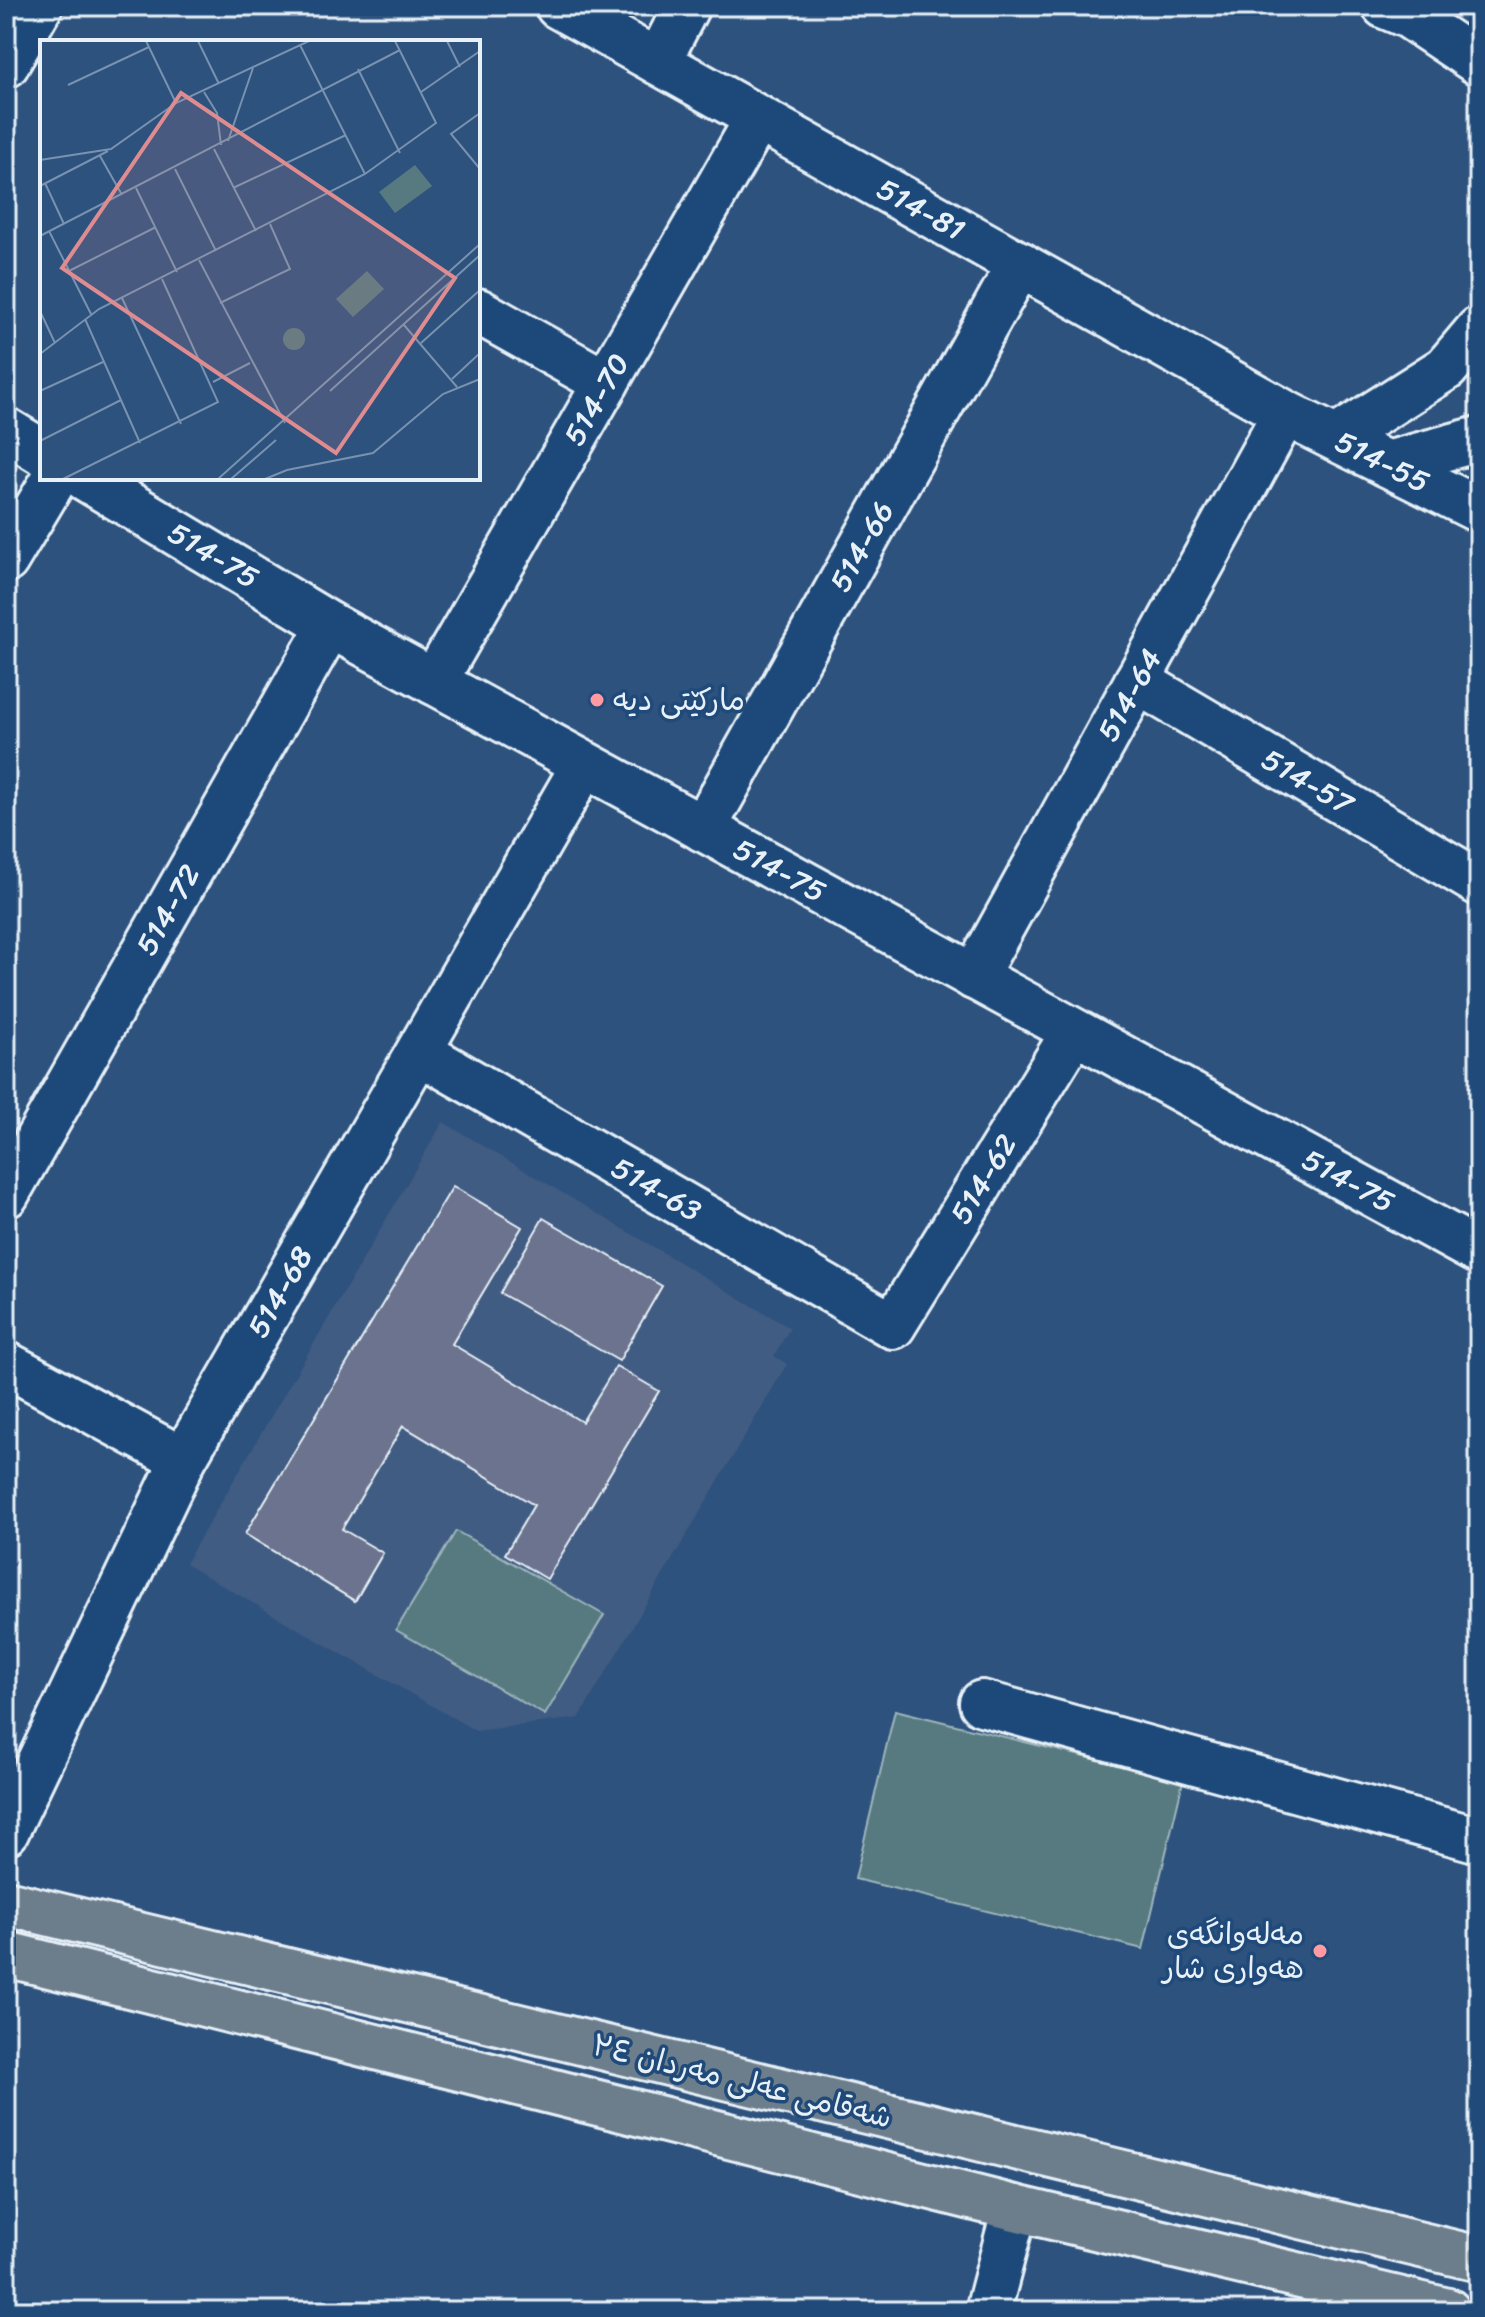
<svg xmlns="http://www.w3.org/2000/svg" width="1485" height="2317" font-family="Sriracha,'Playpen Sans Arabic',sans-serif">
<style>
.built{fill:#415c83}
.green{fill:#567a80;stroke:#9fb6bc;stroke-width:2}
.building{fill:#6c738e;stroke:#e8f1f8;stroke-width:2}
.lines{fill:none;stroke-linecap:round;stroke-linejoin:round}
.minor-casing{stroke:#e8f1f8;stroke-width:50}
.major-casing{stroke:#e8f1f8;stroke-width:50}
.minor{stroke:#1f4a7a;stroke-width:44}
.major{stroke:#6c7d8c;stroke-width:44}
.poi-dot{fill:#ff9aa2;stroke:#1f4a7a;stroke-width:3}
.labels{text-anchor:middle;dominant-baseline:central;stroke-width:7;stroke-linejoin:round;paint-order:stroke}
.street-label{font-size:30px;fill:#e8f1f8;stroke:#1f4a7a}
.poi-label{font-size:30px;fill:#e8f1f8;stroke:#1f4a7a;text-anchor:start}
.inset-road{fill:none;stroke:#7892af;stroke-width:2}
.view{fill:#df8c90;fill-opacity:0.15;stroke:#df8c90;stroke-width:4}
.inset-edge{fill:none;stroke:#e8f1f8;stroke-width:4}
</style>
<rect width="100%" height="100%" fill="#2e527e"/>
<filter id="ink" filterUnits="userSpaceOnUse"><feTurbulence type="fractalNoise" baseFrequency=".0125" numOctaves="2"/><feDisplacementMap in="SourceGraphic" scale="16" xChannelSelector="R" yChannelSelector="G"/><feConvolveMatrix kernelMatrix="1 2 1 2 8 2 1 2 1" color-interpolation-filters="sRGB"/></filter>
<g filter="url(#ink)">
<polygon class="built" points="443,1122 790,1328 774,1356 787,1364 579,1718 476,1731 185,1564"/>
<g class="green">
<polygon points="456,1531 604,1615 545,1715 396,1630"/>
<polygon points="895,1710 1183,1781 1143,1949 855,1879"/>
</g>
<g class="building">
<polygon points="453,1186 522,1227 452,1344 582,1422 616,1366 659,1391 547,1579 505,1554 534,1505 403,1426 342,1529 383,1553 355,1601 245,1534"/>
<polygon points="543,1218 662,1286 619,1361 500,1293"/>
</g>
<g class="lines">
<g class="minor-casing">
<g id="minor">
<path id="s1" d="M558,6l727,407 194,97"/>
<polyline points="1385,6 1409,16 1479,63"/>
<polyline points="658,62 687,6"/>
<polyline points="6,65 40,6"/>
<polyline points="478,311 606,383"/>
<polyline points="6,430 42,452"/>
<polyline points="1336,438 1446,368 1479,329"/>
<polyline points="1387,464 1479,439"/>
<path id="s2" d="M85,478l245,147 1149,627"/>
<polyline points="6,560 55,478"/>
<path id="s3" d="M1137,681l342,202"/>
<path id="s4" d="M434,682l324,-564"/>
<path id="s5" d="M703,829l317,-565"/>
<path id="s6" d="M974,977l311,-564"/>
<path id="s7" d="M421,1053l472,273 181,-294"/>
<path id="s8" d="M6,1195l324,-570"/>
<polyline points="6,1364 183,1460"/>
<polyline points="982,1703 1479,1840"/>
<path id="s9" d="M6,1832l177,-372 401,-695"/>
<polyline points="988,2311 1015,2208"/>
</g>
</g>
<g class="major-casing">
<g id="major">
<polyline points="6,1903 1479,2259"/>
<polyline points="6,1954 1015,2208 1448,2311"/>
</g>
</g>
<use href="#minor" class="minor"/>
<use href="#major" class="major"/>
</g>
</g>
<g class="poi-dot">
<circle cx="597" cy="700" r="8"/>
<circle cx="1320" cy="1951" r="8"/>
</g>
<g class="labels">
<g class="street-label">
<text stroke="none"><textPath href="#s1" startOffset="416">514-81</textPath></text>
<text stroke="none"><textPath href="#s4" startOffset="326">514-70</textPath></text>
<text stroke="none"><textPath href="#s1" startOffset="942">514-55</textPath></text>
<text stroke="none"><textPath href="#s5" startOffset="324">514-66</textPath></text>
<text stroke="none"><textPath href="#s2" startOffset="150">514-75</textPath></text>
<text stroke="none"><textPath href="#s6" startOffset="322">514-64</textPath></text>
<text stroke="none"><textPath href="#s3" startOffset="198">514-57</textPath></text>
<text stroke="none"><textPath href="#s2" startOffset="798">514-75</textPath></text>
<text stroke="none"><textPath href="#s8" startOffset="328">514-72</textPath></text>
<text stroke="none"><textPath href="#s7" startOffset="718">514-62</textPath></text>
<text stroke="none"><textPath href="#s2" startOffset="1446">514-75</textPath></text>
<text stroke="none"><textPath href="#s7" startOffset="272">514-63</textPath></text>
<text stroke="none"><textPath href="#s9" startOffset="606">514-68</textPath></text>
<text transform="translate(742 2081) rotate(14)">شەقامی عەلی مەردان ٣٤</text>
</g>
<g class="poi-label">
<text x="613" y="700">مارکێتی دیە</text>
<text x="1304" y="1934" text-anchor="end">مەلەوانگەی<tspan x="1304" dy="34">هەواری شار</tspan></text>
</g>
</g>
<g transform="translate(40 40)">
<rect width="440" height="440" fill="#2e527e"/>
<path d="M375,125l17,21 -37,27 -16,-21zM327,231l17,18 -31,28 -17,-18zM243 299a11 11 0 1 1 22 0a11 11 0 1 1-22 0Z" fill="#567a80"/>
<path class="inset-road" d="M106,1l30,62M158,1l21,43M407,1l13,26M260,5l65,129M318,29l42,84M28,45l81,-38M164,52l13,21 4,32M381,52l59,-41M440,73l-29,21 29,35M188,101l25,-73M174,109l42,82M60,116l22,39M0,120l71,-11 65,-46 133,-62M135,129l41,82M5,143l19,41M0,146l68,-35M96,148l41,84M193,148l113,-53M9,191l42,83M0,196l360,-186M159,220l86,163M29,231l87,-44M82,258l59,126M180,263l70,-34 -20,-45M0,271l15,32M45,279l55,124M364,285l53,62M381,303l59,-53M0,314l59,-45 266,-135 71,-51 -41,-82M412,339l28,-26M173,342l37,-19M0,351l63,-29M290,351l150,-136M0,401l81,-41M23,439l155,-77 -56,-123M178,439l262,-235M191,439l45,-39M225,439l22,-9 86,-17 70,-59 37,-15"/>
<path class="view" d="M141,53l274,185 -119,175 -274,-185z"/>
<rect width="440" height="440" class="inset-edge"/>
</g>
<rect width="1485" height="2317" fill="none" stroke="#1f4a7a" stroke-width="32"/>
<rect x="16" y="16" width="1453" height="2285" fill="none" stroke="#e8f1f8" stroke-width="3" filter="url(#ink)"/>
</svg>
